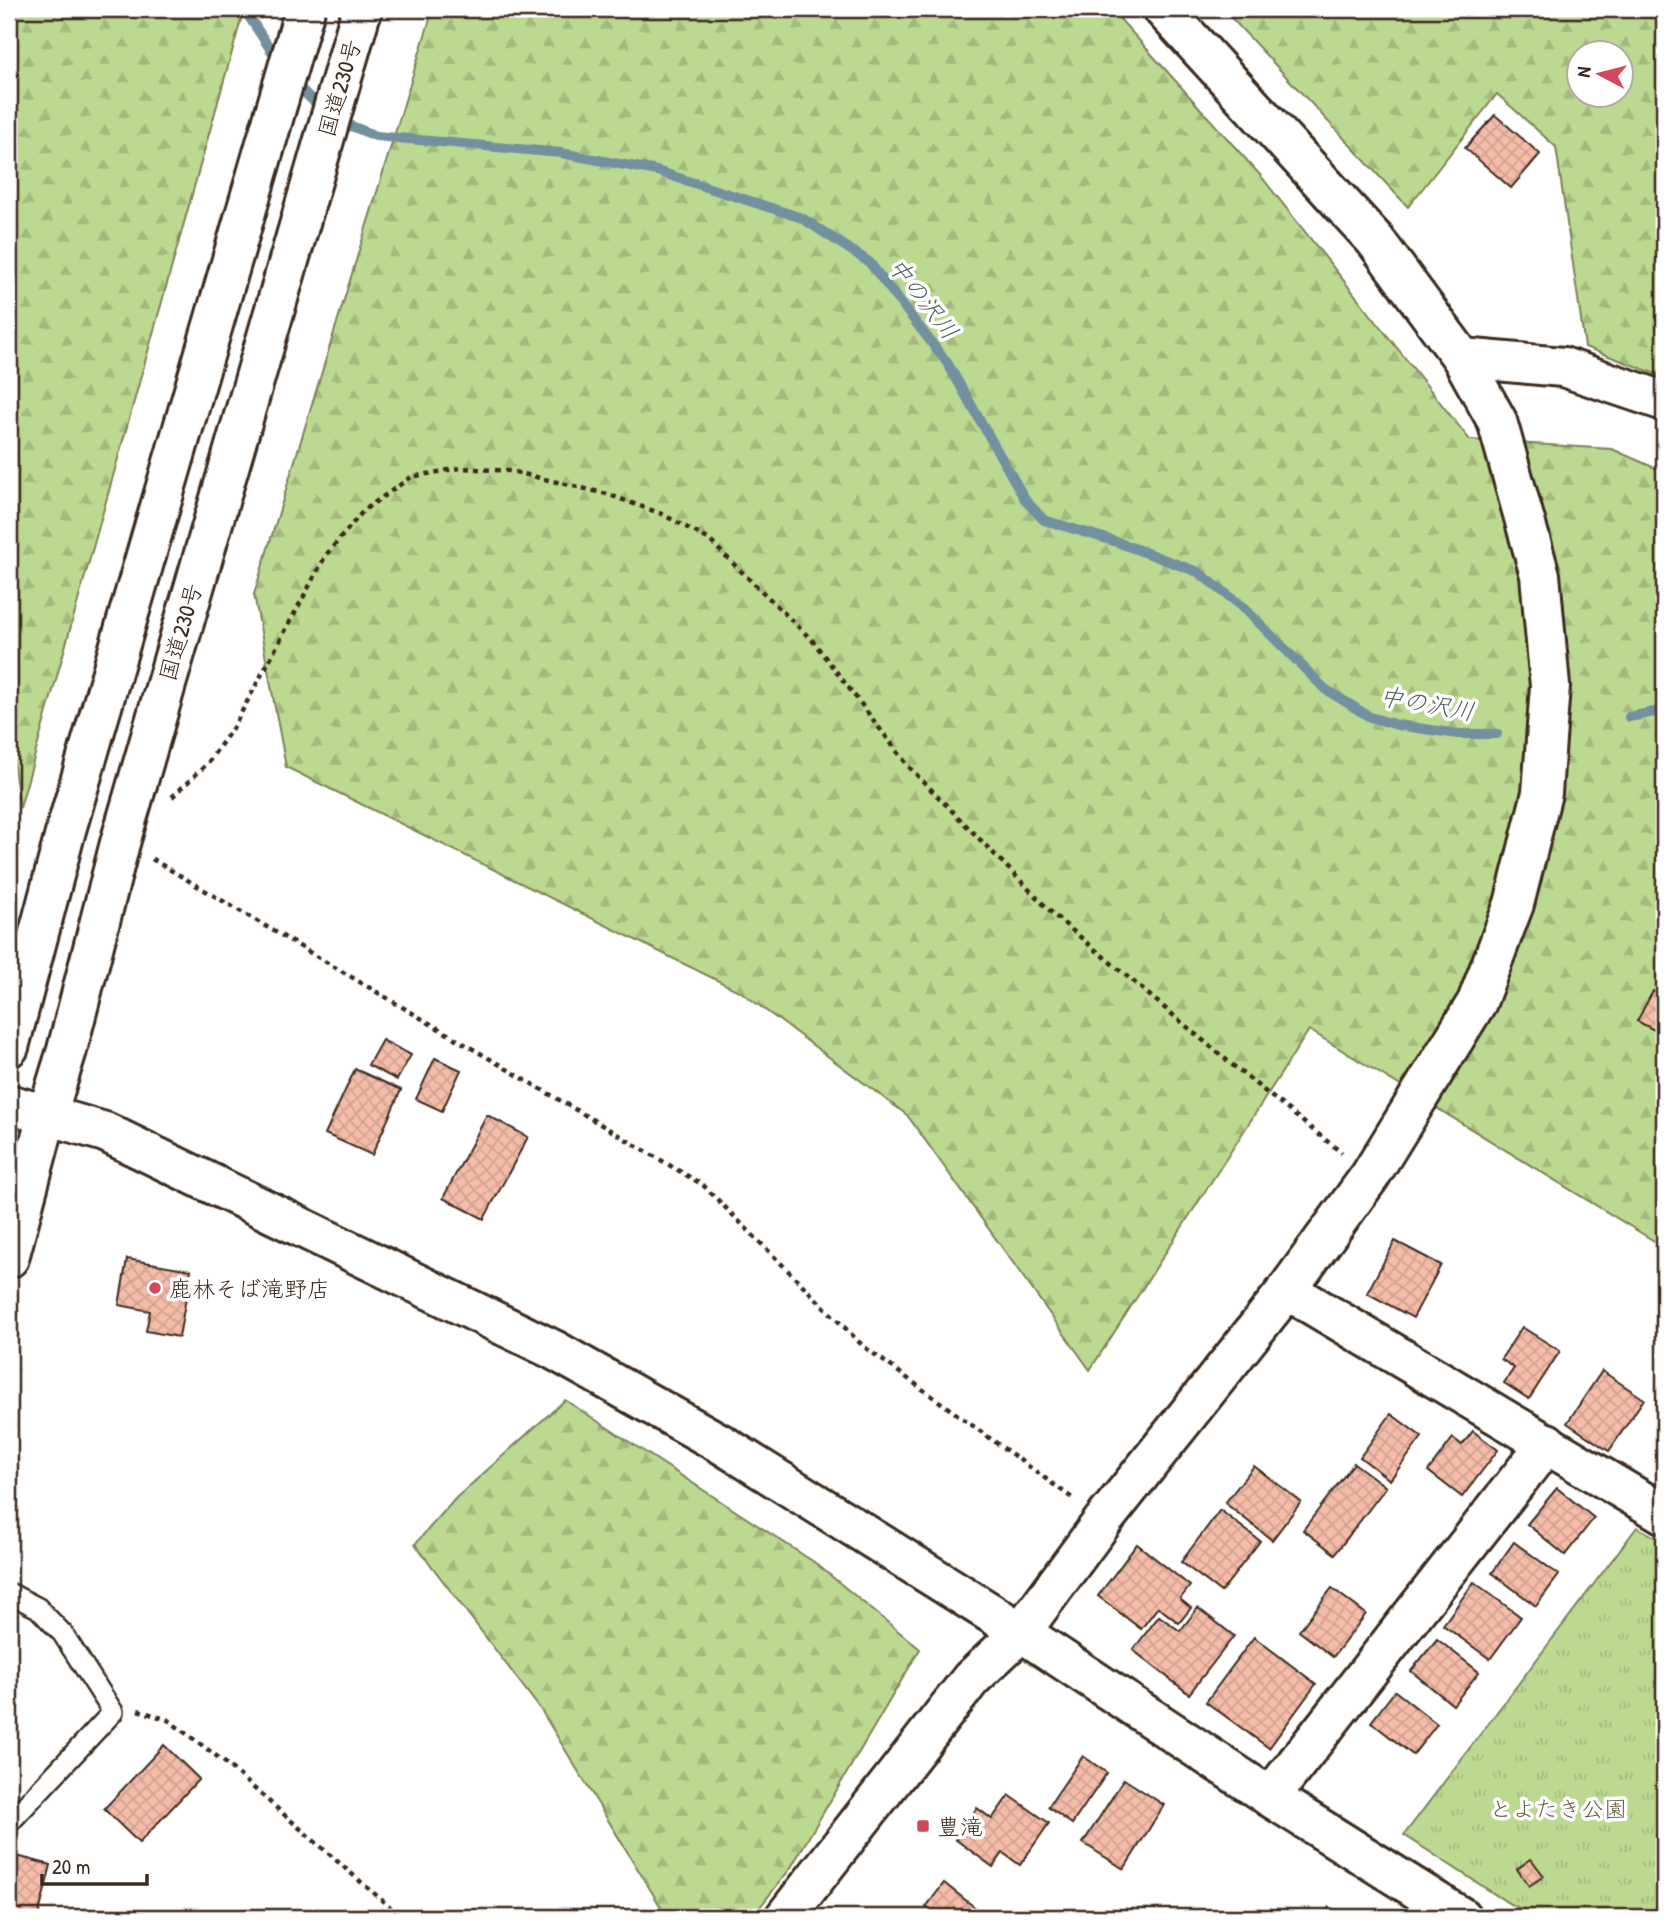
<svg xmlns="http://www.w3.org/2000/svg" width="1673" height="1926" font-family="'Patrick Hand','Klee One',sans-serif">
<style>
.forest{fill:url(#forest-firs);stroke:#7c8258;stroke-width:2;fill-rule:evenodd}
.park{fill:url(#park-tufts);stroke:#7c8258;stroke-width:2}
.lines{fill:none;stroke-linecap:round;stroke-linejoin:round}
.stream{stroke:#7290a0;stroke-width:10}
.building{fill:url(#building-cross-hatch);stroke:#3b2a1e;stroke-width:2}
.lane-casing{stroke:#3b2a1e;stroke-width:24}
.street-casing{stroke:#3b2a1e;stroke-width:44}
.secondary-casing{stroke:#3b2a1e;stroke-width:44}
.highway-casing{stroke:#3b2a1e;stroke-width:44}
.path{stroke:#3b2a1e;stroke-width:4.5;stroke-dasharray:5 5;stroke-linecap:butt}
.lane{stroke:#fff;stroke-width:19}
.street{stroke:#fff;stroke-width:38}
.secondary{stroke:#fff;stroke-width:38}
.highway{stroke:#fff;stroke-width:38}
.poi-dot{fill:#d1495b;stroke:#fff;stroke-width:2.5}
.labels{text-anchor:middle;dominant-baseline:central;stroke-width:7;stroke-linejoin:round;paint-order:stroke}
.street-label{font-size:23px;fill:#3b2a1e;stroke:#fff}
.poi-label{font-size:23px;fill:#3b2a1e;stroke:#fff;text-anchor:start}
.park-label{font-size:23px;fill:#625f40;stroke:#fff}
.water-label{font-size:24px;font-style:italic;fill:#565d5f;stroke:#fff}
</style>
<defs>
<pattern id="forest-firs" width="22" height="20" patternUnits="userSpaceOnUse" patternTransform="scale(1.75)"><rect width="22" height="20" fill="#bcd991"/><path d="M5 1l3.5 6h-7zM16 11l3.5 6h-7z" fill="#a2ba7d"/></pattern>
<pattern id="park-tufts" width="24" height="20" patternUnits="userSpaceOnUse" patternTransform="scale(1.75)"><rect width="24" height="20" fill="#bcd991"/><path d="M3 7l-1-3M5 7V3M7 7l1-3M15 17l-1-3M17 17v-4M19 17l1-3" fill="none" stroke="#a2ba7d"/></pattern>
<pattern id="building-cross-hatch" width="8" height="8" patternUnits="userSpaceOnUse" patternTransform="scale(1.75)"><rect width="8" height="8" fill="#f4bca9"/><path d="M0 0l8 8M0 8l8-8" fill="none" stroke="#d2a291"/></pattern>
</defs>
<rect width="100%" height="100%" fill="#fff"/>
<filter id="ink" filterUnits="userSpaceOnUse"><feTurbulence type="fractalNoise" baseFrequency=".0143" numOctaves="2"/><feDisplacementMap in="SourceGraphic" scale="14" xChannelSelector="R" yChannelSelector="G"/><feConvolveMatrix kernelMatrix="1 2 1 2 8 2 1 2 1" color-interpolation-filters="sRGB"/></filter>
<g filter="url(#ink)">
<g class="forest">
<polygon points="9,9 244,9 20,808 9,733"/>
<polygon points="433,9 1111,9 1260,175 1470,440 1612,449 1664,472 1664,1247 1309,1030 1090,1370 907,1115 741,992 286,767 254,594"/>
<path d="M1223,9h441v368l-79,-30 -29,-200 -59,-53 -89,113zM1578,52h42v42h-42z"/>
<polygon points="565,1400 814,1562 920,1649 790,1869 752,1917 667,1917 541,1710 415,1544 456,1498"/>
</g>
<polygon class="park" points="1637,1527 1664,1542 1664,1894 1651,1917 1540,1917 1510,1904 1404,1835"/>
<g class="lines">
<g class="stream">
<polyline points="244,9 280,64"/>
<polyline points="292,80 329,117 376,136 561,153 657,171 802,218 869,262 948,364 1026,501 1044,520 1117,542 1198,572 1243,607 1325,689 1370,717 1397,725 1458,734 1497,734"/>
<polyline points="1629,717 1664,710"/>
</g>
</g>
<g class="building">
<polygon points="1495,115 1540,154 1511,188 1465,148"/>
<polygon points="1653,991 1664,997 1664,1026 1660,1033 1637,1021"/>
<polygon points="382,1040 411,1055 397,1080 368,1065"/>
<polygon points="435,1058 461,1070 442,1111 416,1099"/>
<polygon points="355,1069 401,1090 372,1155 325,1134"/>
<polygon points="487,1115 528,1137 484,1219 443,1198"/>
<polygon points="1395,1241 1441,1265 1413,1318 1367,1293"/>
<polygon points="127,1259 191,1270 179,1337 146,1331 150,1311 119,1305"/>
<polygon points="1522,1327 1560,1351 1529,1399 1504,1383 1514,1368 1501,1359"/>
<polygon points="1602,1371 1644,1399 1609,1451 1567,1423"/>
<polygon points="1391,1414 1422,1437 1390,1480 1360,1457"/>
<polygon points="1473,1431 1498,1450 1462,1497 1428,1471 1453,1438 1462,1445"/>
<polygon points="1354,1463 1386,1487 1335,1554 1303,1530"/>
<polygon points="1254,1466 1301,1502 1272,1540 1225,1503"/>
<polygon points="1557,1488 1594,1518 1565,1555 1527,1524"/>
<polygon points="1220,1510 1260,1541 1221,1592 1181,1562"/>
<polygon points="1514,1542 1559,1575 1536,1606 1492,1573"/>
<polygon points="1137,1544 1190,1586 1180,1599 1191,1608 1179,1623 1158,1607 1141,1629 1098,1596"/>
<polygon points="1474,1582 1521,1617 1490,1659 1443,1625"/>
<polygon points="1332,1588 1366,1614 1333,1657 1299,1631"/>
<polygon points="1198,1608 1234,1636 1189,1694 1133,1650 1159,1616 1180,1631"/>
<polygon points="1254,1637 1316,1684 1269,1748 1206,1702"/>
<polygon points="1437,1639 1479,1672 1453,1705 1411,1671"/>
<polygon points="1395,1691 1437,1724 1413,1755 1371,1722"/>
<polygon points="164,1745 199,1779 139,1843 104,1809"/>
<polygon points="1083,1756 1107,1773 1072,1824 1048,1807"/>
<polygon points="1124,1779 1164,1805 1124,1869 1083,1843"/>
<polygon points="1009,1795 1049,1823 1020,1865 1003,1853 993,1867 955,1839 977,1808 992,1819"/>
<polygon points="9,1854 51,1865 38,1917 9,1917"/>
<polygon points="1531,1859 1544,1876 1529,1886 1517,1869"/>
<polygon points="944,1883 987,1917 939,1917 926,1907"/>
<polygon points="1329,1907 1347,1917 1323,1917"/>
</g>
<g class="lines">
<g class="lane-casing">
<polyline id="lane" points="9,1593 38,1608 63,1634 113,1712 9,1823"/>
</g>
<g class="street-casing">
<g id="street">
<polyline points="1462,358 1563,367 1664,401"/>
<polyline points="1287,1290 1664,1514"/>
<polyline points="1270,1797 1547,1443"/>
</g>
</g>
<g class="secondary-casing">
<g id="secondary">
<polyline points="9,1104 105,1132 554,1350 723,1445 1021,1632 1270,1797 1461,1917"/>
<polyline points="785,1917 971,1679 1021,1632 1103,1521 1287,1290 1370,1176 1477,1002 1514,904 1542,793 1550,686 1540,575 1497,421 1462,358 1375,240 1163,9"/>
</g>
</g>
<g class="highway-casing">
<g id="highway">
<polyline points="9,1047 66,830 305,9"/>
<polyline points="9,1258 47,1115 67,1050 120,843 362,9"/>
</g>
</g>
<g class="path">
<polyline points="172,797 207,764 234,726 326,555 364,510 411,477 460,468 511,471 607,494 662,514 708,539 812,640 910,768 1054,915 1242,1073 1342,1153"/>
<polyline points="152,859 703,1185 863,1346 1075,1500"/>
<polyline points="138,1710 168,1720 223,1761 401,1917"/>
</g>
<use href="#lane" class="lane"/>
<use href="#street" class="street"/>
<use href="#secondary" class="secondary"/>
<use href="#highway" class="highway"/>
</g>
</g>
<g class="poi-dot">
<circle cx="155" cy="1288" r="7"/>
<rect x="916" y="1819" width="14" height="14" rx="3.5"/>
</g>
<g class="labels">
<g class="street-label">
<text transform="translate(339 88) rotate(-74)">国道230号</text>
<text transform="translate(180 632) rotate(-74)">国道230号</text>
</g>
<g class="poi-label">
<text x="169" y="1288">鹿林そば滝野店</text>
<text x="937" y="1826">豊滝</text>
</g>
<g class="park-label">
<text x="1558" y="1808">とよたき公園</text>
</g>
<g class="water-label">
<text transform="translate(924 298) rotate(52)">中の沢川</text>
<text transform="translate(1427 703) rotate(10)">中の沢川</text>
</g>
</g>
<rect width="1673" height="1926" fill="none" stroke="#fff" stroke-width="35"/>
<rect x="18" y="18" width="1638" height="1891" fill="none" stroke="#3b2a1e" stroke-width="2.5" filter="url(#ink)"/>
<g transform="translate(1600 74) rotate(277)"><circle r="33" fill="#ffffff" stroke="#b1aaa5" stroke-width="2"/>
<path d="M0-5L12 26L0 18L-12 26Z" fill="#d1495b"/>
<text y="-10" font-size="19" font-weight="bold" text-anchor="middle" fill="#3b2a1e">N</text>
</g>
<path d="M42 1874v10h105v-10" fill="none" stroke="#3b2a1e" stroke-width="3.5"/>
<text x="52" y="1874" font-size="21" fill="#3b2a1e" stroke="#ffffff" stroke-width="5" paint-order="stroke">20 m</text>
</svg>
